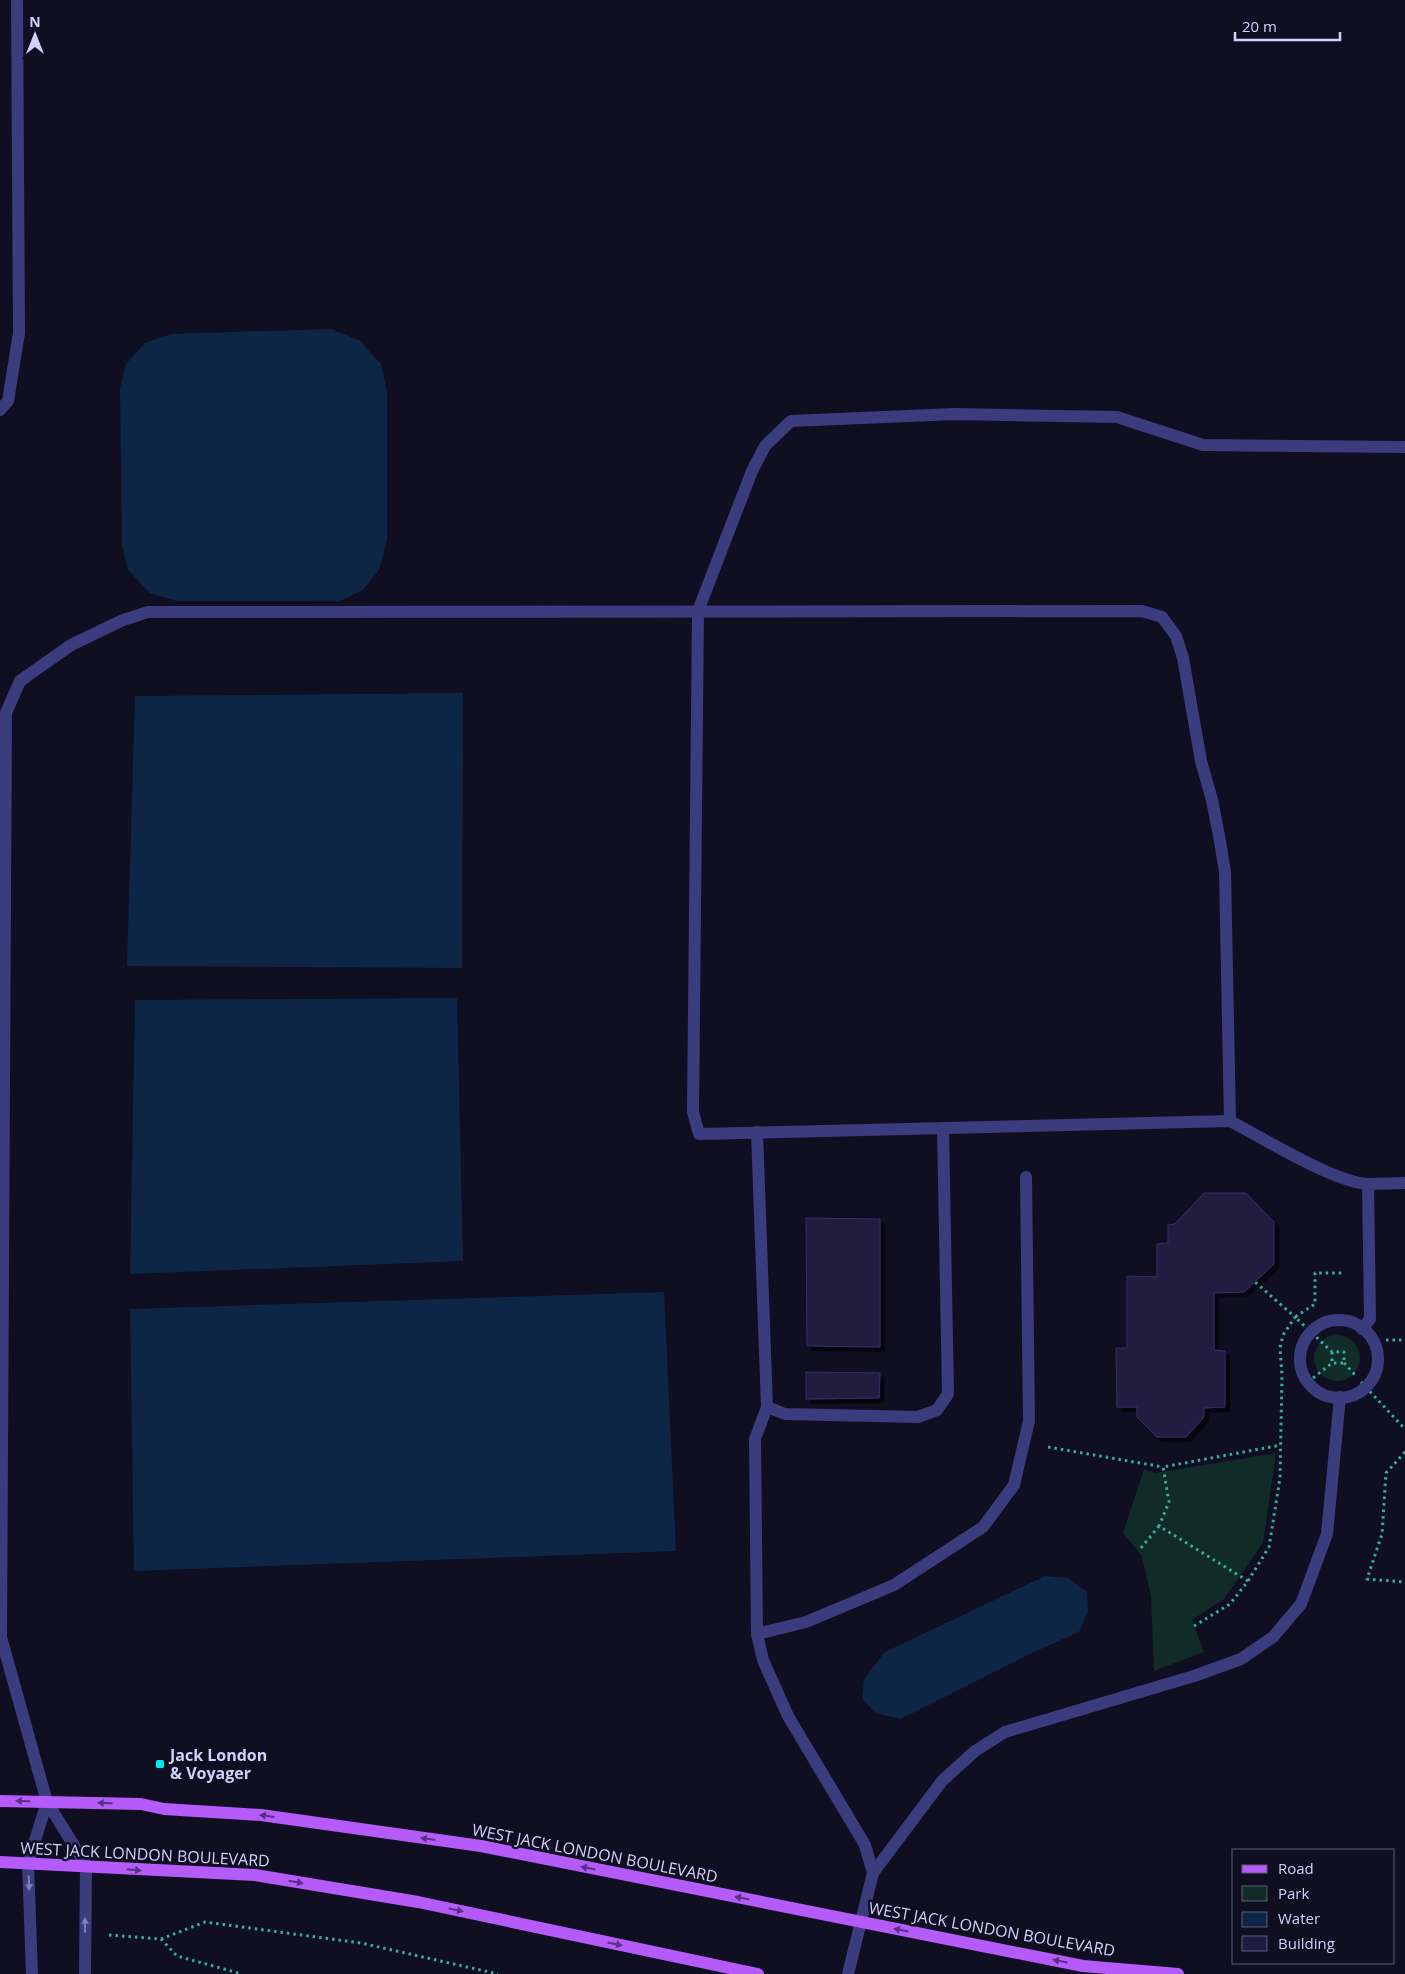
<svg xmlns="http://www.w3.org/2000/svg" width="1405" height="1974" font-family="'Open Sans',sans-serif">
<style>
.green{fill:#112b28}
.water{fill:#0e2645}
.building{fill:#201b41;stroke:#372e6d;filter:url(#shadow)}
.lines{fill:none;stroke-linecap:round;stroke-linejoin:round}
.path{stroke:#32afa0;stroke-width:3;stroke-dasharray:2.5 4;stroke-linecap:butt}
.minor{stroke:#3b3c7e;stroke-width:12}
.major{stroke:#b55bf9;stroke-width:12}
.oneway{fill:#5a3182}
.oneway2{fill:#7f7fb7}
.poi-dot{fill:#08e7f1;stroke:#100e21;stroke-width:2}
.labels{text-anchor:middle;dominant-baseline:central;stroke-width:5;stroke-linejoin:round;paint-order:stroke}
.poi-label{font-size:16px;font-weight:bold;fill:#d2d0fd;stroke:#100e21;text-anchor:start}
.street-label{font-size:16px;fill:#d2d0fd;stroke:#100e21}
</style>
<defs>
<filter id="shadow"><feDropShadow dx="4.5" dy="4.5" stdDeviation="0" flood-color="#0009"/></filter>
</defs>
<rect width="100%" height="100%" fill="#100e21"/>
<g class="green">
<circle cx="1337" cy="1358" r="23"/>
<polygon points="1276,1453 1263,1543 1224,1599 1192,1620 1204,1652 1154,1671 1151,1597 1142,1556 1123,1533 1144,1469 1155,1473"/>
</g>
<g class="water">
<polygon points="332,329 360,341 381,364 387,392 387,540 379,570 363,590 340,601 177,601 150,593 128,570 122,546 120,388 126,364 145,343 171,334"/>
<polygon points="463,693 462,968 127,966 135,696"/>
<polygon points="457,998 463,1261 130,1274 135,1000"/>
<polygon points="664,1292 676,1551 134,1571 130,1309"/>
<polygon points="1045,1576 1068,1578 1087,1592 1088,1611 1079,1632 1036,1651 901,1719 875,1713 862,1698 864,1679 885,1652"/>
</g>
<g class="building">
<polygon points="1204,1193 1246,1193 1274,1222 1274,1264 1244,1292 1214,1293 1214,1350 1225,1351 1225,1407 1204,1408 1204,1417 1186,1437 1157,1437 1137,1417 1137,1407 1117,1407 1116,1348 1127,1348 1127,1276 1157,1277 1157,1244 1168,1243 1168,1225 1175,1224"/>
<polygon points="806,1218 880,1219 880,1347 807,1346"/>
<polygon points="806,1372 880,1373 879,1398 806,1399"/>
</g>
<g class="lines">
<g class="path">
<polyline points="1386,1340 1405,1340"/>
<polyline points="1332,1352 1332,1363 1344,1363 1344,1352 1332,1352 1295,1317 1315,1304 1315,1273 1345,1273"/>
<polyline points="1344,1363 1357,1377"/>
<polyline points="1308,1382 1332,1363"/>
<polyline points="1361,1382 1405,1429"/>
<polyline points="1048,1447 1163,1467"/>
<polyline points="1405,1452 1386,1473 1382,1534 1367,1579 1405,1582"/>
<polyline points="1141,1548 1159,1526"/>
<polyline points="1248,1581 1159,1526 1169,1502 1163,1467 1281,1445"/>
<polyline points="1194,1626 1230,1604 1248,1581 1269,1547 1280,1478 1282,1375 1280,1348 1283,1335 1295,1317 1255,1282"/>
<polyline points="109,1935 161,1939 205,1922 361,1943 498,1974"/>
<polyline points="161,1939 177,1956 242,1974"/>
</g>
<g class="minor">
<polyline points="0,410 8,401 19,333 17,0"/>
<polyline points="757,1132 767,1407 785,1414 918,1417 937,1410 948,1394 943,1128"/>
<path d="M1368,1184c-35,-2 -105,-46 -138,-63l-531,13 -6,-22 5,-501 54,-140 13,-25 26,-25 164,-7 162,3 86,28 202,2"/>
<circle cx="1339" cy="1359" r="39"/>
<polyline points="1362,1329 1370,1319 1368,1184 1405,1183"/>
<polyline points="757,1634 755,1439 767,1407"/>
<polyline points="873,1873 942,1781 975,1751 1005,1732 1194,1676 1241,1659 1273,1637 1301,1604 1327,1534 1340,1397"/>
<polyline points="32,1974 28,1863 47,1802"/>
<polyline points="85,1974 86,1865 47,1802 1,1637 6,713 20,681 71,645 123,620 148,612 1142,611 1162,617 1176,636 1183,658 1201,761 1212,800 1220,841 1225,872 1230,1121"/>
<polyline points="848,1974 873,1873 865,1845 788,1716 763,1660 757,1634 806,1622 894,1585 983,1527 1014,1485 1029,1421 1026,1177"/>
</g>
<g class="major">
<polyline points="0,1801 141,1804 164,1809 261,1815 481,1846 1083,1966 1178,1974"/>
<polyline points="0,1862 255,1875 418,1902 758,1974"/>
</g>
</g>
<defs><path id="oneway-solid" d="M-6-.8H1V-3.2L6.5 0L1 3.2V.8H-6Z" transform="scale(1.25)"/></defs>
<g class="oneway">
<use href="#oneway-solid" transform="translate(23 1801) rotate(-179)"/>
<use href="#oneway-solid" transform="translate(105 1803) rotate(-179)"/>
<use href="#oneway-solid" transform="translate(267 1816) rotate(-172)"/>
<use href="#oneway-solid" transform="translate(428 1839) rotate(-172)"/>
<use href="#oneway-solid" transform="translate(588 1868) rotate(-169)"/>
<use href="#oneway-solid" transform="translate(134 1870) rotate(5)"/>
<use href="#oneway-solid" transform="translate(296 1882) rotate(10)"/>
<use href="#oneway-solid" transform="translate(742 1898) rotate(-169)"/>
<use href="#oneway-solid" transform="translate(456 1910) rotate(12)"/>
<use href="#oneway-solid" transform="translate(901 1930) rotate(-169)"/>
<use href="#oneway-solid" transform="translate(615 1944) rotate(12)"/>
<use href="#oneway-solid" transform="translate(1060 1961) rotate(-169)"/>
</g>
<g class="oneway2">
<use href="#oneway-solid" transform="translate(29 1883) rotate(88)"/>
<use href="#oneway-solid" transform="translate(85 1925) rotate(-90)"/>
</g>
<rect class="poi-dot" x="155" y="1759" width="10" height="10" rx="2.5"/>
<g class="labels">
<g class="poi-label">
<text x="170" y="1755">Jack London<tspan x="170" dy="18">&amp; Voyager</tspan></text>
</g>
<g class="street-label">
<text transform="translate(595 1853) rotate(11)">WEST JACK LONDON BOULEVARD</text>
<text transform="translate(145 1854) rotate(3)">WEST JACK LONDON BOULEVARD</text>
<text transform="translate(992 1929) rotate(10)">WEST JACK LONDON BOULEVARD</text>
</g>
</g>
<rect x="1232" y="1849" width="162" height="115" fill="#100e21" stroke="#5e5c79"/>
<rect x="1242" y="1865" width="25" height="8" fill="#b55bf9" stroke="#5e5c79"/>
<text x="1278" y="1874" font-size="15" fill="#d2d0fd">Road</text>
<rect x="1242" y="1886" width="25" height="15" fill="#112b28" stroke="#5e5c79"/>
<text x="1278" y="1899" font-size="15" fill="#d2d0fd">Park</text>
<rect x="1242" y="1912" width="25" height="15" fill="#0e2645" stroke="#5e5c79"/>
<text x="1278" y="1924" font-size="15" fill="#d2d0fd">Water</text>
<rect x="1242" y="1936" width="25" height="15" fill="#201b41" stroke="#5e5c79"/>
<text x="1278" y="1949" font-size="15" fill="#d2d0fd">Building</text>
<g transform="translate(35 35)" stroke="#100e21" stroke-width="4" paint-order="stroke">
<path d="M0-4L9 19L0 12L-9 19Z" fill="#d2d0fd"/>
<text y="-8" font-size="14" font-weight="bold" text-anchor="middle" fill="#d2d0fd">N</text>
</g>
<path d="M1235 32v8h105v-8" fill="none" stroke="#d2d0fd" stroke-width="2.5"/>
<text x="1242" y="32" font-size="15" fill="#d2d0fd" stroke="#100e21" stroke-width="4" paint-order="stroke">20 m</text>
</svg>
